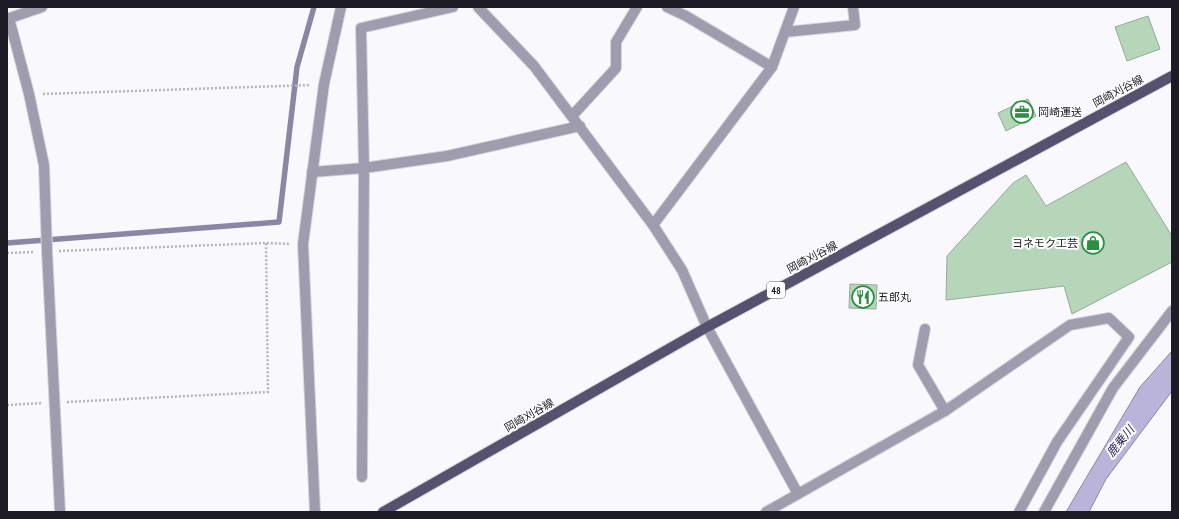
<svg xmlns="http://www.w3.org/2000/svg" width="1179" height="519" font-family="'PT Sans Narrow','Noto Sans JP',sans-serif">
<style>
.water{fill:#bab4db;stroke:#8b86a4}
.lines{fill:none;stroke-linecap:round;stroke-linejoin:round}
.stream{stroke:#8b86a4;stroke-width:5.5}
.building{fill:#b5d6b8;stroke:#96aa98}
.minor-casing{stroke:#d5d5da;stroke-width:12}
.major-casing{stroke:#d5d5da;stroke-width:12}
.path{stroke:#b5b4ba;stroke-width:2.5;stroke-dasharray:2 2;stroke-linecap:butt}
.minor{stroke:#9e9cad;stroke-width:10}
.major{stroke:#56516e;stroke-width:10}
.labels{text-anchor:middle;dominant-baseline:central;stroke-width:4;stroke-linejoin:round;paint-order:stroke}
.shield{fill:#fff;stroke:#615f66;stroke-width:1}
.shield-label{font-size:10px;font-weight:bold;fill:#1d1b24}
.street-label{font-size:11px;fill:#1d1b24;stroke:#fff}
.poi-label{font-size:11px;fill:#1d1b24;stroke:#fff;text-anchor:start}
.water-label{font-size:12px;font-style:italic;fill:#342859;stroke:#fff}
</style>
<rect width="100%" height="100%" fill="#f8f8fd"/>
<polygon class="water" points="1172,351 1172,391 1106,479 1089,512 1066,512 1140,387"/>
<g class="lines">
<polyline class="stream" points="7,243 279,222 297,67 314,7"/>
</g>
<g class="building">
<polygon points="1148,16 1160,49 1127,61 1115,27"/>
<polygon points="1028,99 1036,116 1006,131 998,113"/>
<polygon points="1126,162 1172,236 1172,262 1072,314 1064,286 946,300 947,256 1013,183 1026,175 1046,206"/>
<polygon points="850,284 877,285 876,309 849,308"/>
</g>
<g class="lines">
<g class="minor-casing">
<g id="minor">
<polyline points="478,7 534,66 653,225 682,270 707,327 798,494"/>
<polyline points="9,18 29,94 44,165 47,251 60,512"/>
<polyline points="7,19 42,7"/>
<polyline points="785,32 855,25 853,7"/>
<polyline points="772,67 794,7"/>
<polyline points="572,116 616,68 616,42 637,7"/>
<polyline points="312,172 364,168 447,156 580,126"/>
<polyline points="653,225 772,67 686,16 667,7"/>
<polyline points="925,329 918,365 945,411"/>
<polyline points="362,477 364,168 361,28 453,7"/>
<polyline points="315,512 303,244 324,84 341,7"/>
<polyline points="766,512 945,411 1070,325 1109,318 1129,337 1057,442 1019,512"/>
<polyline points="1044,512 1113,388 1172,311"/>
</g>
</g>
<g class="major-casing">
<polyline id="major" points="383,512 707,327 1172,76"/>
</g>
<g class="path">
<polyline points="43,94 311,85"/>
<polyline points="59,251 266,243 290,244"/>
<polyline points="7,253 34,252"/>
<polyline points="67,402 268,392 266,243"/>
<polyline points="7,405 42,403"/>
</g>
<use href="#minor" class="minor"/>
<use href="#major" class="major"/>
</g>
<defs>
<g id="office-ring" transform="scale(1.15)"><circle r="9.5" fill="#fff" stroke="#2d8f44" stroke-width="1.5"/><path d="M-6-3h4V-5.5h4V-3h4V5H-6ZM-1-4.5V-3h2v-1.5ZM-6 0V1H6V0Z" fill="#2d8f44"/></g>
<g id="shop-ring" transform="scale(1.15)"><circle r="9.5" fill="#fff" stroke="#2d8f44" stroke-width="1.5"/><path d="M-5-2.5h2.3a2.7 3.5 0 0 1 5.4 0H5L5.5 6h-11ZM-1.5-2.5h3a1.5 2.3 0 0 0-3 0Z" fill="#2d8f44"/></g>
<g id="restaurant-ring" transform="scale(1.15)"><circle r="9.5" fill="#fff" stroke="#2d8f44" stroke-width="1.5"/><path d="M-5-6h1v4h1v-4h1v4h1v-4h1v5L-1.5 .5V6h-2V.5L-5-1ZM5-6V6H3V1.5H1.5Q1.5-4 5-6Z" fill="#2d8f44"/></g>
</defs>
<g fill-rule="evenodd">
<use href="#office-ring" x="1022" y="112"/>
<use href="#shop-ring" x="1093" y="243"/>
<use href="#restaurant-ring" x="863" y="297"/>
</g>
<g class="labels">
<rect class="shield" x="767" y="282" width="18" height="16" rx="3"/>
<g class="shield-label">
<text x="776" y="290">48</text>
</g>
<g class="street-label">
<text transform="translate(1118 91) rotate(-28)">岡崎刈谷線</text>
<text transform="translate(812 257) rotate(-28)">岡崎刈谷線</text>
<text transform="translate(529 415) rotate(-30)">岡崎刈谷線</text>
</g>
<g class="poi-label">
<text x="1038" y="112">岡崎運送</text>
<text x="1078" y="243" text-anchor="end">ヨネモク工芸</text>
<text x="878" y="297">五郎丸</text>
</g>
<g class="water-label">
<text transform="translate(1120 441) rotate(-51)">鹿乗川</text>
</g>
</g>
<rect width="1179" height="519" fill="none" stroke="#1d1b24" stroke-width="16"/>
</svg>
